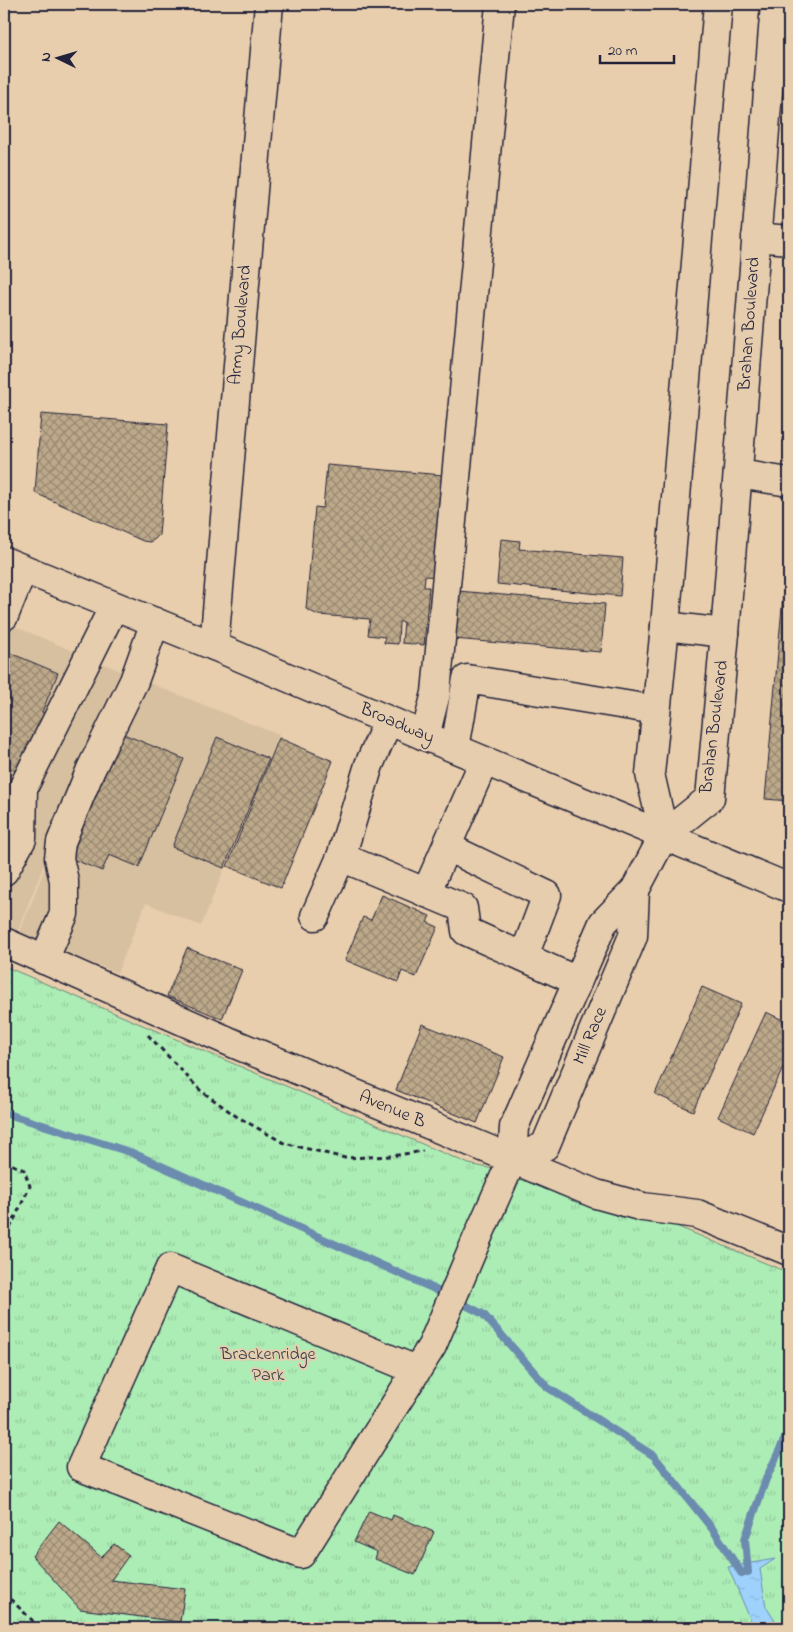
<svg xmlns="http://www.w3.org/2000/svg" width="793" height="1632" font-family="'Indie Flower',sans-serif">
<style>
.built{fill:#d7c0a0}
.park{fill:url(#park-tufts);stroke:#678878}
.water{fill:url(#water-ripples);stroke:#6c8caf}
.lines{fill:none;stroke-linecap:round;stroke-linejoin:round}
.stream{stroke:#6c8caf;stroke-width:8}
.building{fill:url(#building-cross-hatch);stroke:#22223b}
.minor-casing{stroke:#22223b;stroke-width:31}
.major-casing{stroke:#22223b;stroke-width:31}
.path{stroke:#22223b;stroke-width:3;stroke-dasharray:5 4;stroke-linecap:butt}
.minor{stroke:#e6cdae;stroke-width:28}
.major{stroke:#e6cdae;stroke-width:28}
.labels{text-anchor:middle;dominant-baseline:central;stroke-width:4;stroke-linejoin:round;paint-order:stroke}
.street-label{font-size:18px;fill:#22223b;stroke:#e6cdae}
.park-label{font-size:18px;fill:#37404d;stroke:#e6cdae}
</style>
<defs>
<pattern id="park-tufts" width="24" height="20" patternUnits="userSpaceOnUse" patternTransform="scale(1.25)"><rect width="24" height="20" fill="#acedb5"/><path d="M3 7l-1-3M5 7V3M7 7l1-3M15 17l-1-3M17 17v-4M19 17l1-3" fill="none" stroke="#94cb9d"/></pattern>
<pattern id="water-ripples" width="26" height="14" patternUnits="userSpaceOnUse" patternTransform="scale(1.25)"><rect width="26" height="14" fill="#9ed2fc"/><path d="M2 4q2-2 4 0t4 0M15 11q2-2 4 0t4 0" fill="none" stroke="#88b4d9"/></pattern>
<pattern id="building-cross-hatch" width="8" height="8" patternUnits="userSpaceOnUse" patternTransform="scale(1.25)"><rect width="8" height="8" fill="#bda98a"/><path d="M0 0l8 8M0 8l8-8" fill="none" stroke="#998972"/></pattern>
</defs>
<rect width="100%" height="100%" fill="#e8ceac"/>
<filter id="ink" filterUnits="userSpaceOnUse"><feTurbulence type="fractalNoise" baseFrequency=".02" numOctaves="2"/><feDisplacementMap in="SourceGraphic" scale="10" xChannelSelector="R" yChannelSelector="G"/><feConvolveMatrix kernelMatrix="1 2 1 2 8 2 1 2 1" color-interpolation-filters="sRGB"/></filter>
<g filter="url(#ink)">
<g class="built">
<polygon points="4,622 121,671 17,933 4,927"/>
<polygon points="122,672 279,735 201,926 146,903 117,973 19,934"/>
</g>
<polygon class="park" points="4,966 469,1164 585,1188 789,1273 789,1628 4,1628"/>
<polygon class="water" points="775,1559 760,1569 766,1607 780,1628 754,1628 728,1567"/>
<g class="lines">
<g class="stream">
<polyline points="4,1113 130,1152 430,1287 483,1314 547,1387 654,1456 714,1531 742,1574"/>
<polyline points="748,1572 745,1539 766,1479 789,1430"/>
</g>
</g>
<g class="building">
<polygon points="41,414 168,424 159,535 155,539 150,542 143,541 35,493"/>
<polygon points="327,465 443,475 440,577 425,576 424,587 429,587 424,645 402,643 404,622 399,622 398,644 384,643 385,637 368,635 370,619 318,615 306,609 315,507 323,508"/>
<polygon points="789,528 789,801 765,799"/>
<polygon points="501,539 520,541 519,549 623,558 620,596 497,584"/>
<polygon points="458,591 605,604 601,652 454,639"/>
<polygon points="8,652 58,673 42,712 47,715 23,774 4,766 4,661"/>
<polygon points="121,733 184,759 139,867 109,855 102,871 70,858"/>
<polygon points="217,737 269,759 224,868 172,847"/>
<polygon points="279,738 333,761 281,888 227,866"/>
<polygon points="382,895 430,916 427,922 438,927 416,977 402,971 398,982 345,960 363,917 371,920"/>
<polygon points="187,948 242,970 222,1019 167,996"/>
<polygon points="702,987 741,1004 693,1111 655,1094"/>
<polygon points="766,1012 789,1023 789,1055 753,1133 718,1117"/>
<polygon points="422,1024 504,1057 477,1123 396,1090"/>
<polygon points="369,1511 391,1520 393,1515 434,1532 415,1575 375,1559 377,1552 354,1542"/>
<polygon points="59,1521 101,1557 114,1544 129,1555 111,1580 185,1589 180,1622 80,1609 32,1556"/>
</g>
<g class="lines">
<g class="minor-casing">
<g id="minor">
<polyline points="718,4 665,626 650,774 664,835 710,798 725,633 775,4"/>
<polyline points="756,237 789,240"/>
<polyline points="738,474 789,482"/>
<polyline points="4,616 23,569"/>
<polyline points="665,626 725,633"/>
<polyline points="214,646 269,4"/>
<polyline points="425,736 436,693 500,4"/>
<polyline points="455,748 467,679 656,710"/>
<polyline points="447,847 547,895 524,956"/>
<polyline points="341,857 463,908 466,931 577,981"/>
<polyline points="4,871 22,839 23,788 114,606"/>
<polyline points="426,893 484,761"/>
<polyline points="315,916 341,857 369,765 388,721"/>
<polyline points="4,942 235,1044 596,1194 643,1207 697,1214 789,1251"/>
<polyline points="44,960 64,914 64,881 59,858 61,842 91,769 134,681 155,622"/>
<polyline points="512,1160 545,1146 633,936 635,890"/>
<polyline points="416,1370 170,1268 81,1467 301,1554 432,1346 477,1239 512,1160 514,1127 603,923 635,890 664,835"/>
</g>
</g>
<g class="major-casing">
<polyline id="major" points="4,561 214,646 425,736 789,888"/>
</g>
<g class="path">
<polyline points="148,1035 200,1090 236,1116 284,1143 345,1158 392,1156 423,1151"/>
<polyline points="4,1161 24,1170 30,1186 4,1241"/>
<polyline points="4,1593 32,1620 36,1628"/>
</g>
<use href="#minor" class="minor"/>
<use href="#major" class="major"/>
</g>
</g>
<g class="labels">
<g class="street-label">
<text transform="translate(750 324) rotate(-86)">Brahan Boulevard</text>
<text transform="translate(241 325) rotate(-85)">Army Boulevard</text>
<text transform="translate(397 724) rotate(23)">Broadway</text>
<text transform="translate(715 727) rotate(-83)">Brahan Boulevard</text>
<text transform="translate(591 1036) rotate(-67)">Mill Race</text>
<text transform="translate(392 1110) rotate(23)">Avenue B</text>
</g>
<g class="park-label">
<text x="268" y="1355">Brackenridge<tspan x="268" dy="21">Park</tspan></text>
</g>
</g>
<rect width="793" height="1632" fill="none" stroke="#e6cdae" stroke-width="20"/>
<rect x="10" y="10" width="773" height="1612" fill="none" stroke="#22223b" stroke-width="2" filter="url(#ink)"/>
<g transform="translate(58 58) rotate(275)" stroke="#e6cdae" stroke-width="4" paint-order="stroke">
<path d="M0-4L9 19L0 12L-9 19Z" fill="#22223b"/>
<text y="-8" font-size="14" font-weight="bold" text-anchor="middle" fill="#22223b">N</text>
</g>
<path d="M600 55v8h74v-8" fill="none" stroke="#22223b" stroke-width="2.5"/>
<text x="608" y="55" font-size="15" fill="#22223b" stroke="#e6cdae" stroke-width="4" paint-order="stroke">20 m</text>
</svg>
